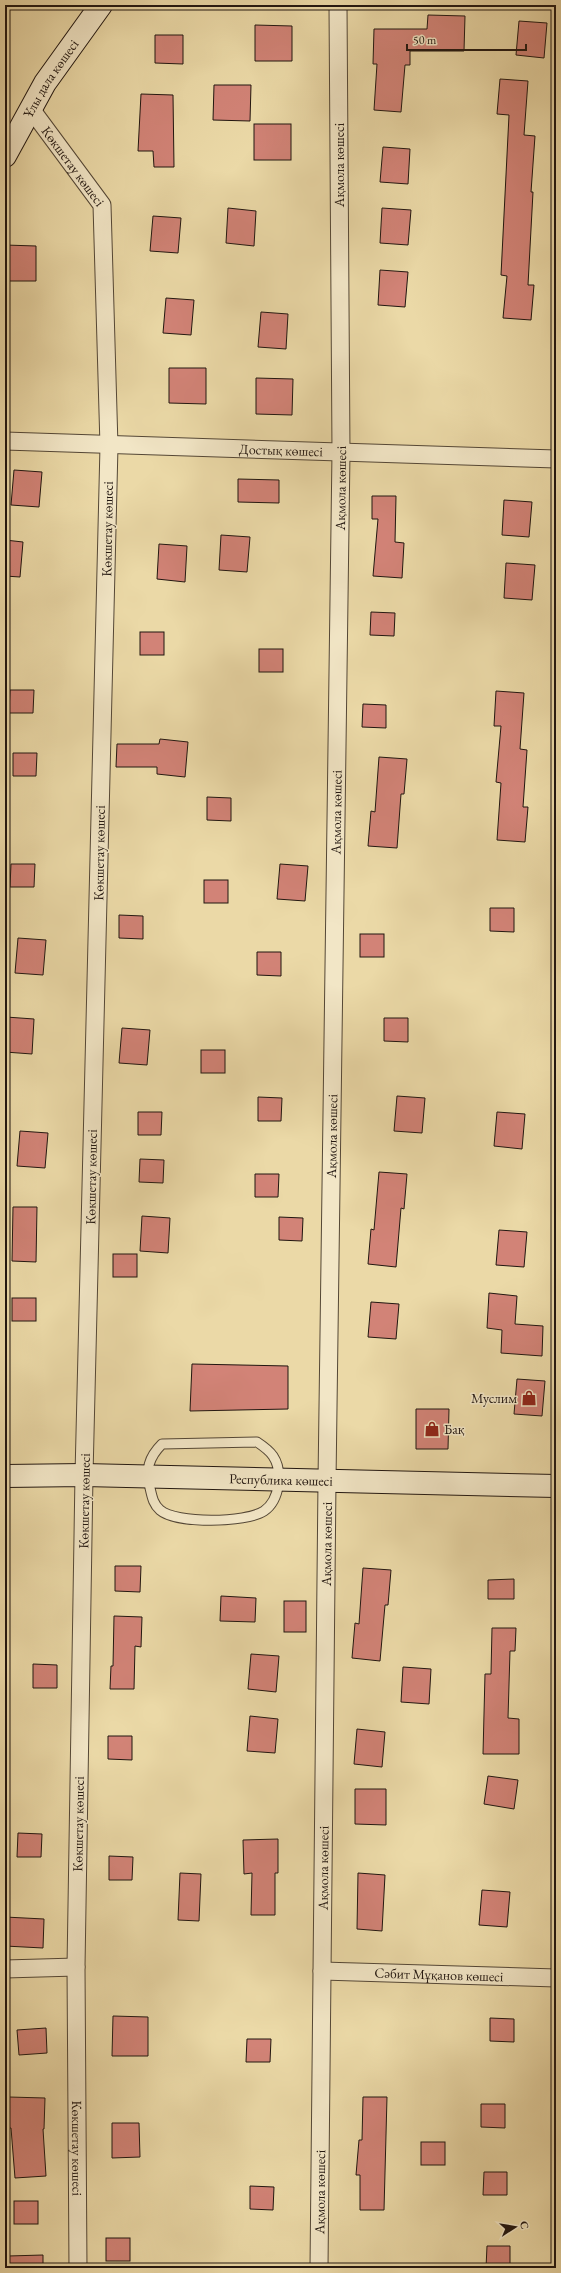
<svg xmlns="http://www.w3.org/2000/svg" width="561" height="2273" font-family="'EB Garamond',serif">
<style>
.building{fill:#d28377;stroke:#211610}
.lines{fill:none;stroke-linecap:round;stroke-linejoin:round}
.lane-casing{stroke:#544736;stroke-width:11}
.street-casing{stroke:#544736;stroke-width:19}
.secondary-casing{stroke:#211610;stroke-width:24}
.lane{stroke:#f2e6c6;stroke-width:9}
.street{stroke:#f2e6c6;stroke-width:17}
.secondary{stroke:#f2e6c6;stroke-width:22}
.labels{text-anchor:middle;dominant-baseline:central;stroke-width:3;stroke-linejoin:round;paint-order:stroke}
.street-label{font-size:14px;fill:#211610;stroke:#f2e6c6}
.poi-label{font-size:14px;fill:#211610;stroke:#f2e6c6;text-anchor:end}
</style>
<rect width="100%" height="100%" fill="#ebd9a7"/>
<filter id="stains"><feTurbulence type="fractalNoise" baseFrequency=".005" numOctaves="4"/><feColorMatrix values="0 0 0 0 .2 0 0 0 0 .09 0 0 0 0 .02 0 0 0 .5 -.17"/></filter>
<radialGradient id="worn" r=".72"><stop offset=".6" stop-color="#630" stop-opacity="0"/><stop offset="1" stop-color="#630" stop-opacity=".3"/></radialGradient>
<g class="building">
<polygon points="428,15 465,16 464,51 410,51 410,65 405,65 401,112 374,110 377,64 373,64 374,29 427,29"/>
<polygon points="519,21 547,23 544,58 516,55"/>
<polygon points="255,25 292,26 292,61 255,61"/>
<polygon points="155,35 183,35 183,64 155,63"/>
<polygon points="500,79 528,81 524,135 535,136 531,192 533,192 528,285 534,285 531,320 503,318 507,276 501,275 509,115 497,114"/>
<polygon points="214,85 251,85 250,121 213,120"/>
<polygon points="141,94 173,95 174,167 154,167 153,151 138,151"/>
<rect x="254" y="124" width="37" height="36"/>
<polygon points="383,147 410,149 408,184 380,182"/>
<polygon points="228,208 256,211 254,246 226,243"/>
<polygon points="382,208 411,210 408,245 380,243"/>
<polygon points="153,216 181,218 178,253 150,251"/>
<polygon points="5,245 36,246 36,281 5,281"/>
<polygon points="380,270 408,272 405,307 378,305"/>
<polygon points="166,298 194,300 191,335 163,333"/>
<polygon points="261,312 288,314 286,349 258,347"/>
<polygon points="169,368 206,368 206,404 169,403"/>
<polygon points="256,378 293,379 292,415 256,414"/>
<polygon points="14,470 42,472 39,507 11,505"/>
<polygon points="238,479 279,480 279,503 238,502"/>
<polygon points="372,496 396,496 395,542 404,543 402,578 373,576 378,519 372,519"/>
<polygon points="504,500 532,502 529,537 502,535"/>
<polygon points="221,535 250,537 247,572 219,570"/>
<polygon points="5,540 23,542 20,577 5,576"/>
<polygon points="159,544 187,546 185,582 157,579"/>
<polygon points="506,563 535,565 532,600 504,598"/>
<polygon points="371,612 395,613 394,636 370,635"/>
<rect x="140" y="632" width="24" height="23"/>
<rect x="259" y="649" width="24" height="23"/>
<polygon points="10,690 34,690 33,713 9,713"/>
<polygon points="496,691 524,693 520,749 527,750 523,807 528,807 525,842 497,840 501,783 496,782 501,726 494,726"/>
<polygon points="363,704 386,705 386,728 362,727"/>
<polygon points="160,739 188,742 185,777 157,774 157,767 116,767 117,744 159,744"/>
<polygon points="13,753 37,753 36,776 13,776"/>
<polygon points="379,757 407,759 404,794 401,794 397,848 368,846 371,811 375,812"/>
<polygon points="207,797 231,798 231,821 207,820"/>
<polygon points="11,864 35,864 34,887 10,887"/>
<polygon points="280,864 308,866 305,901 277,899"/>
<rect x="204" y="880" width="24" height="23"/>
<polygon points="490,908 514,908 514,932 490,931"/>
<polygon points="119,915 143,916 143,939 119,938"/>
<rect x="360" y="934" width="24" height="23"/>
<polygon points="18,938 46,940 43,975 15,973"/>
<polygon points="257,952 281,952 281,976 257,975"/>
<polygon points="6,1017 34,1019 32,1054 5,1052"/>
<polygon points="384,1018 408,1018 408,1042 384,1041"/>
<polygon points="122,1028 150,1030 147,1065 119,1063"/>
<rect x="201" y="1050" width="24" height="23"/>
<polygon points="397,1096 425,1098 422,1133 394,1131"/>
<polygon points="258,1097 282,1098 281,1121 258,1121"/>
<polygon points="138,1112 162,1112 161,1135 138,1135"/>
<polygon points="497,1112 525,1114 522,1149 494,1146"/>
<polygon points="20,1131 48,1133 45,1168 17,1166"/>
<polygon points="140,1159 164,1160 163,1183 139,1182"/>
<polygon points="379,1172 407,1174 404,1209 401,1208 396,1267 368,1264 371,1229 374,1230"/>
<polygon points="255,1174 279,1174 278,1197 255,1197"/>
<polygon points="13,1207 37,1207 36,1262 12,1261"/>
<polygon points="142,1216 170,1218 168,1253 140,1251"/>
<polygon points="279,1217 303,1218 302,1241 279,1240"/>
<polygon points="499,1230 527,1232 524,1267 496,1265"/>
<rect x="113" y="1254" width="24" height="23"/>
<polygon points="489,1293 517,1296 515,1324 543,1326 542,1356 501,1353 502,1330 487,1328"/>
<rect x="12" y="1298" width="24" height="23"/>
<polygon points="371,1302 399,1304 396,1339 368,1337"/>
<polygon points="192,1364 288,1366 288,1409 190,1411"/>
<polygon points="517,1379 545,1381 542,1416 514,1414"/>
<polygon points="416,1409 449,1409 448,1449 416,1449"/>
<polygon points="115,1566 141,1566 140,1592 115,1591"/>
<polygon points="363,1568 391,1570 388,1605 385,1605 380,1661 352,1658 355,1623 359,1624"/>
<polygon points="514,1579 514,1599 488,1599 488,1580"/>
<polygon points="221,1596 256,1598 255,1622 220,1621"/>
<rect x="284" y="1601" width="22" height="31"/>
<polygon points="114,1616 142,1617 141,1647 135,1646 134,1689 110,1689 111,1666 113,1666"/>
<polygon points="492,1628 516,1628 515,1651 510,1651 508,1718 519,1719 519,1754 483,1754 485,1674 491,1674"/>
<polygon points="251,1654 279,1656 276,1692 248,1689"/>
<polygon points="33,1664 57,1665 57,1688 33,1688"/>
<polygon points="403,1667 431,1669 429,1704 401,1702"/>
<polygon points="250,1716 278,1719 275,1753 247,1751"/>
<polygon points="357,1729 385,1732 382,1767 354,1764"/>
<polygon points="108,1736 132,1736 132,1760 108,1759"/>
<polygon points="488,1776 518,1780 514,1809 484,1804"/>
<polygon points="355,1789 386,1789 386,1825 355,1824"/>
<polygon points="18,1833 42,1834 41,1857 17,1857"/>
<polygon points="278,1839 278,1873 275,1873 275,1915 251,1915 252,1873 244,1874 243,1840"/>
<polygon points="109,1856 133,1857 132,1880 109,1880"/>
<polygon points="180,1873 201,1874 199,1921 178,1920"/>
<polygon points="358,1873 385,1875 382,1931 357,1929"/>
<polygon points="482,1890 510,1892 507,1927 479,1925"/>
<polygon points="5,1917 44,1919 43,1948 5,1946"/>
<polygon points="113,2016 148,2017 148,2056 112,2056"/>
<polygon points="490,2018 514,2019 514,2042 490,2041"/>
<polygon points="46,2028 47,2053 19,2055 17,2030"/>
<polygon points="247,2039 271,2039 270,2062 246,2062"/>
<polygon points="9,2097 45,2098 44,2129 43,2129 46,2176 15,2178 11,2128 8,2128"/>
<polygon points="363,2097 387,2097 384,2210 360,2210 360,2175 356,2175 359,2140 362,2140"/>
<polygon points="481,2104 505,2104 505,2128 481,2127"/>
<polygon points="112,2123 139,2123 140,2157 112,2158"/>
<rect x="421" y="2142" width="24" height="23"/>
<polygon points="484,2172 507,2172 507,2195 483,2195"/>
<polygon points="250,2186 274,2187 273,2210 250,2209"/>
<rect x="14" y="2201" width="24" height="23"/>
<rect x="106" y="2238" width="24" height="23"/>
<polygon points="487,2246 510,2246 510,2268 486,2268"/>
<polygon points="43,2255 43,2268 8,2268 8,2256"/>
</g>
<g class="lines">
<g class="lane-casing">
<path id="lane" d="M257,1442c6,4 12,8 16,14 10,15 7,44 -9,55 -18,12 -88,13 -104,-1 -7,-6 -8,-14 -10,-22 -5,-18 -1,-31 12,-44z"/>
</g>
<g class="street-casing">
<g id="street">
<path id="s1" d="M31,109l71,96 7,241 -25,1029 -8,492 2,301"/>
<path id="s2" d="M5,441l551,18"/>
<polyline points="5,1969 76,1967"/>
<path id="s3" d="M322,1971l234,7"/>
<path id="s4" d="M319,2268l8,-787 14,-1029 -3,-447"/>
</g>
</g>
<g class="secondary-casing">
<g id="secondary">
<path id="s5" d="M5,156l40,-73 56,-78"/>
<path id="s6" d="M5,1476l79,-1 472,11"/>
</g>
</g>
<use href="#lane" class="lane"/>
<use href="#street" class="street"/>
<use href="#secondary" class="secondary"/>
</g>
<defs>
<g id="shop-bare" transform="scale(1.2)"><path d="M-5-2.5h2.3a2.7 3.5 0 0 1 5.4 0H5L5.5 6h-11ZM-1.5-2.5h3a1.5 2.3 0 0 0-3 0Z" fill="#8f2418" stroke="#f2e6c6" stroke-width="2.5" paint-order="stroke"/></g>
</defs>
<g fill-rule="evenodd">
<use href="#shop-bare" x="529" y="1398"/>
<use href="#shop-bare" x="432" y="1429"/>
</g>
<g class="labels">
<g class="street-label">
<text stroke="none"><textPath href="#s5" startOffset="90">Ұлы дала көшесі</textPath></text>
<text transform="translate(339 165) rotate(-90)">Ақмола көшесі</text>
<text stroke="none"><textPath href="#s1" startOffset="71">Көкшетау көшесі</textPath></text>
<text stroke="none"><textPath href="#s2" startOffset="276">Достық көшесі</textPath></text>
<text stroke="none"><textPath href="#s4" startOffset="1780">Ақмола көшесі</textPath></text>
<text transform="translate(107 529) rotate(-89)">Көкшетау көшесі</text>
<text stroke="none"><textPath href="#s4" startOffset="1456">Ақмола көшесі</textPath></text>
<text transform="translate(99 853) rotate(-89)">Көкшетау көшесі</text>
<text stroke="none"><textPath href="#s4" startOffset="1132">Ақмола көшесі</textPath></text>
<text transform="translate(91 1177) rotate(-89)">Көкшетау көшесі</text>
<text stroke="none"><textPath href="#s6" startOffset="276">Республика көшесі</textPath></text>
<text transform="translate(84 1501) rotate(-89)">Көкшетау көшесі</text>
<text stroke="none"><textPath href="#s4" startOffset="724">Ақмола көшесі</textPath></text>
<text transform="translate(78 1824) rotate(-89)">Көкшетау көшесі</text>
<text stroke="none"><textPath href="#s4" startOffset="400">Ақмола көшесі</textPath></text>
<text stroke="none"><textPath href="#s3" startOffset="117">Сәбит Мұқанов көшесі</textPath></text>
<text stroke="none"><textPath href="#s1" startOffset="2063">Көкшетау көшесі</textPath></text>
<text stroke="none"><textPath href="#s4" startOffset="76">Ақмола көшесі</textPath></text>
</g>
<g class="poi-label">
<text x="517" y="1398">Муслим</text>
<text x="444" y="1429" text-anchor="start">Бақ</text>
</g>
</g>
<rect width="561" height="2273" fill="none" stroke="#ebd9a7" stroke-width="20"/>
<rect x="6" y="6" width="549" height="2261" fill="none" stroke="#211610" stroke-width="2"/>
<rect x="10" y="10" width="541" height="2253" fill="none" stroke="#211610"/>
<g transform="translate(515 2227) rotate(78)" stroke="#f2e6c6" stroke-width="3" paint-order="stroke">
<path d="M0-3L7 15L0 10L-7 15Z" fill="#211610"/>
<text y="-6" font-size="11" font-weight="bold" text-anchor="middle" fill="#211610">С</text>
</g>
<path d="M407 44v6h119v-6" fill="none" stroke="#211610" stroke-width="2"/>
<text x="413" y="44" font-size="12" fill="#211610" stroke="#f2e6c6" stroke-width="3" paint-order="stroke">50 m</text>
<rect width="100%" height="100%" filter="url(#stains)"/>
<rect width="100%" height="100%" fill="url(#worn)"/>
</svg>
